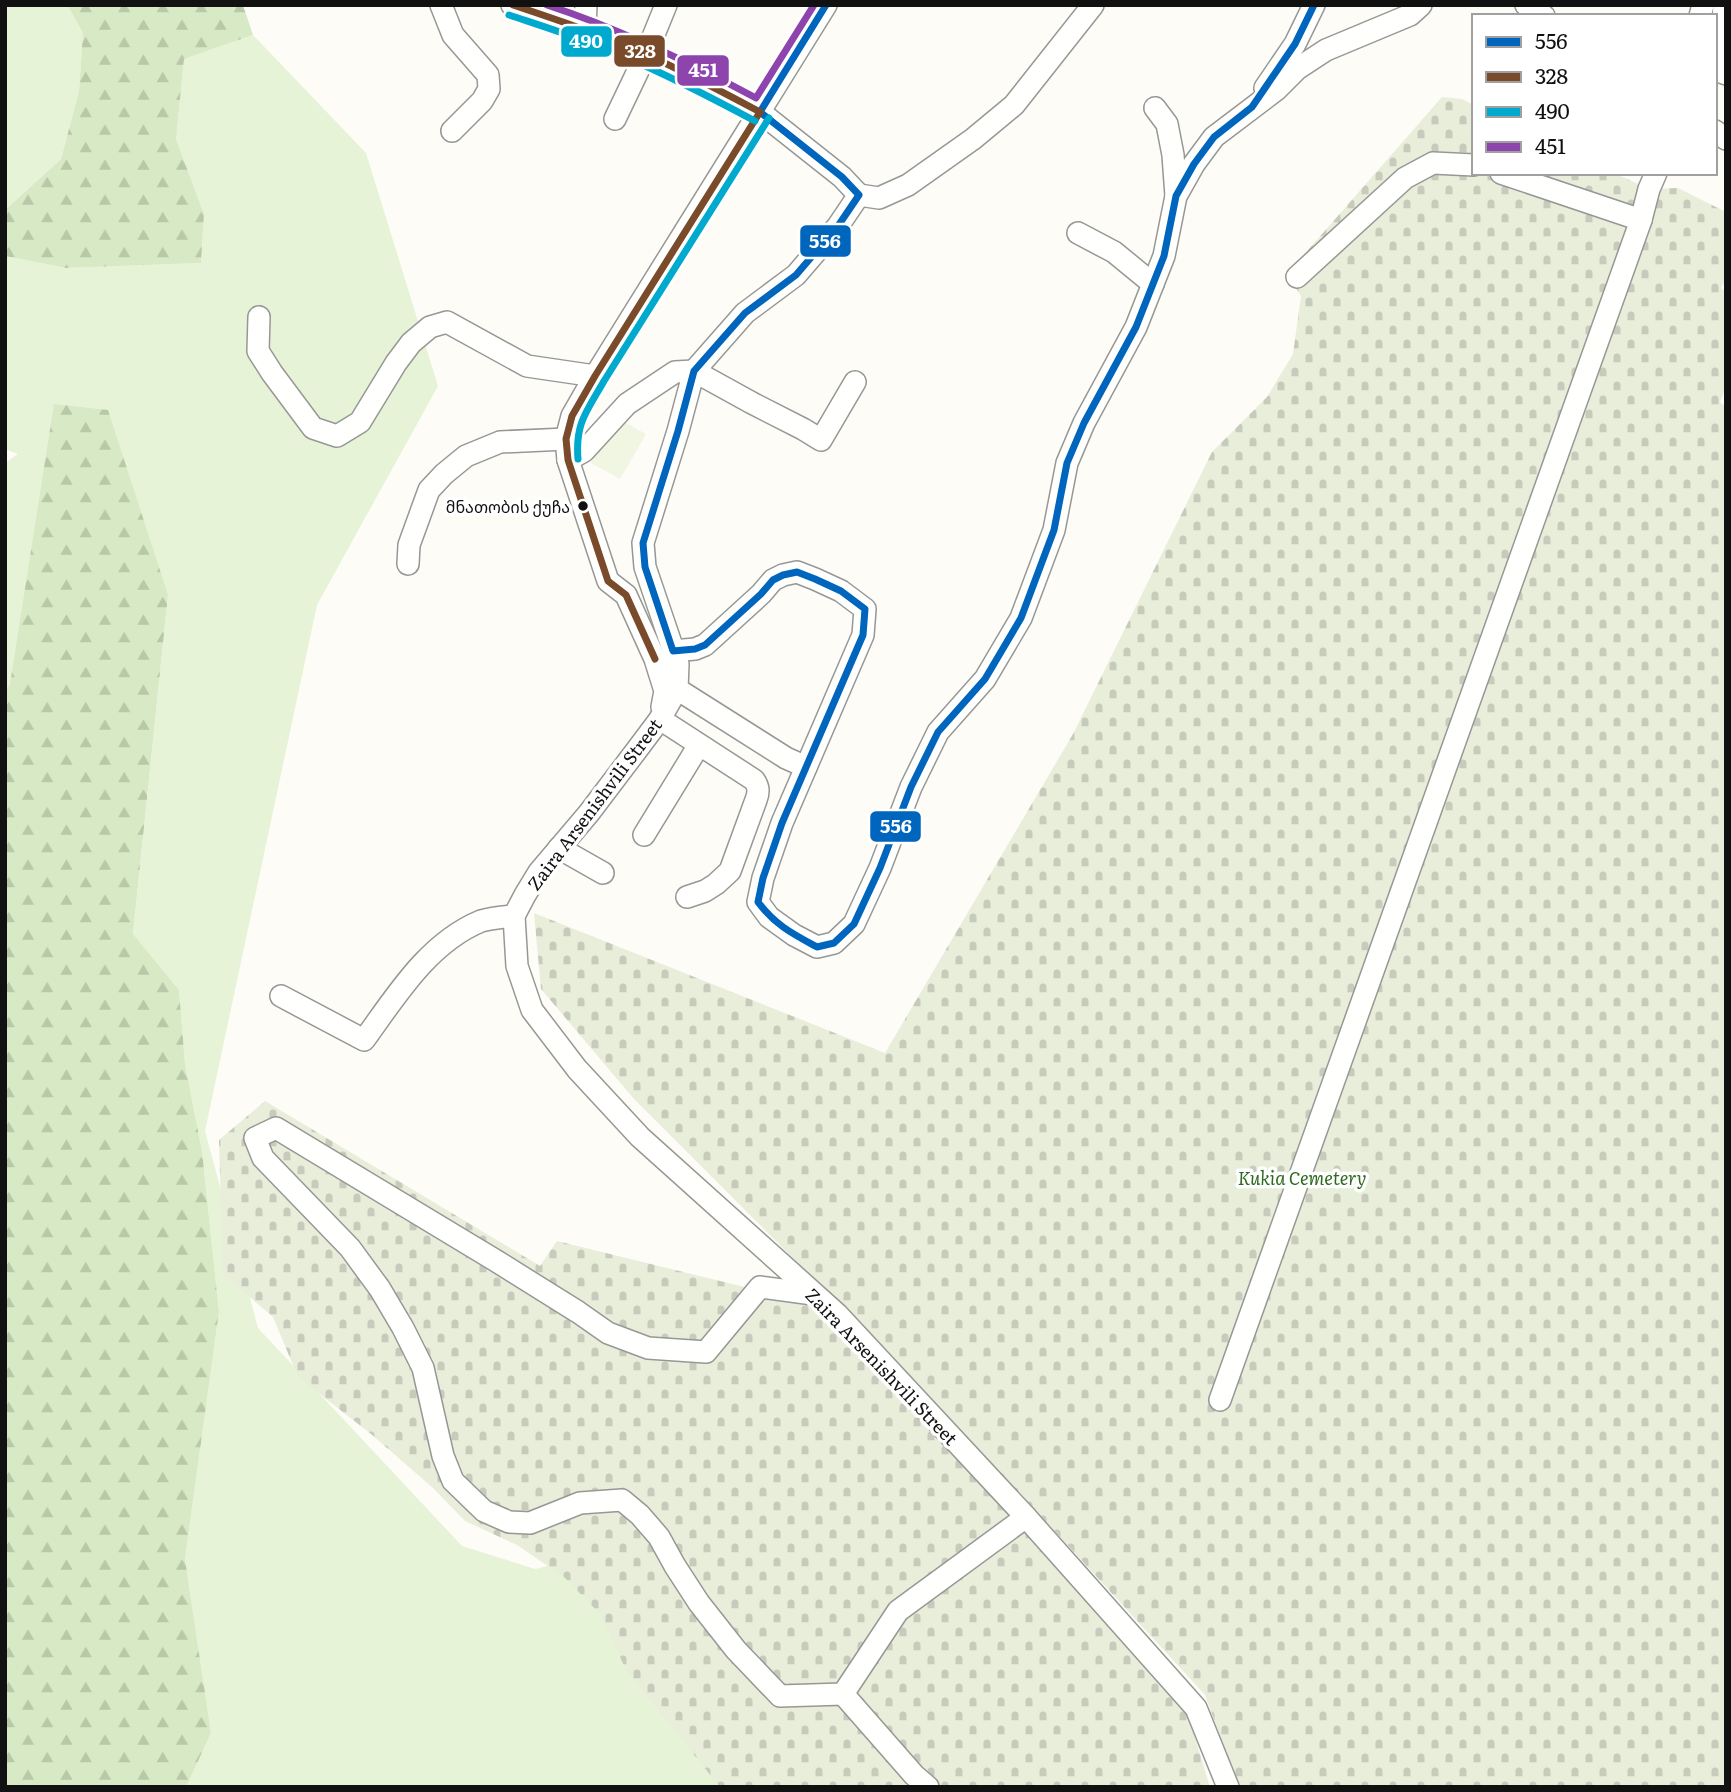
<svg xmlns="http://www.w3.org/2000/svg" width="1731" height="1792" font-family="Literata,'Noto Sans Georgian',serif">
<style>
.grass{fill:#e7f3d7}
.forest{fill:url(#forest-firs)}
.cemetery{fill:url(#cemetery-stones)}
.pitch{fill:#f0f6e1}
.lines{fill:none;stroke-linecap:round;stroke-linejoin:round}
.minor-casing{stroke:#979795;stroke-width:24}
.minor{stroke:#fffffe;stroke-width:21}
.bus-1-casing{stroke:#fff;stroke-width:12}
.bus-2-casing{stroke:#fff;stroke-width:12}
.bus-3-casing{stroke:#fff;stroke-width:12}
.bus-4-casing{stroke:#fff;stroke-width:12}
.bus-1{stroke:#0065bd;stroke-width:7}
.bus-2{stroke:#7a4b2a;stroke-width:7}
.bus-3{stroke:#00a9ce;stroke-width:7}
.bus-4{stroke:#8e44ad;stroke-width:7}
.bus-dot{fill:#111;stroke:#fff;stroke-width:2.5}
.labels{text-anchor:middle;dominant-baseline:central;stroke-width:7;stroke-linejoin:round;paint-order:stroke}
.bus-label{font-size:16px;fill:#111;stroke:#fff;text-anchor:end}
.street-label{font-size:18px;fill:#111;stroke:#fff}
.park-label{font-size:18px;font-style:italic;fill:#2f6b1f;stroke:#fff}
.line-badge{stroke:#fff;stroke-width:2.5}
.badge-label{font-size:19px;text-anchor:middle;font-weight:bold;fill:#fff}
</style>
<defs>
<pattern id="forest-firs" width="22" height="20" patternUnits="userSpaceOnUse" patternTransform="scale(1.75)"><rect width="22" height="20" fill="#d8eac5"/><path d="M5 1l3.5 6h-7zM16 11l3.5 6h-7z" fill="#b8c8a8"/></pattern>
<pattern id="cemetery-stones" width="16" height="16" patternUnits="userSpaceOnUse" patternTransform="scale(1.75)"><rect width="16" height="16" fill="#e9eedb"/><path d="M2 7V4a2 2 0 0 1 4 0v3zM10 15v-3a2 2 0 0 1 4 0v3z" fill="#c7cbbb"/></pattern>
</defs>
<rect width="100%" height="100%" fill="#fdfcf7"/>
<g class="grass">
<polygon points="5,5 67,5 83,33 79,91 61,159 5,210"/>
<polygon points="253,35 366,153 438,386 317,605 205,1131 258,1328 462,1546 535,1569 606,1552 787,1787 186,1787 211,1733 185,1559 219,1312 202,1151 185,1064 179,990 133,935 168,595 10,684 5,689 5,463 18,454 5,449 5,256 66,268 201,263 204,214 176,139 184,59"/>
</g>
<g class="forest">
<polygon points="67,5 243,5 253,35 184,59 176,139 204,214 201,263 66,268 5,256 5,210 61,159 79,91 83,33"/>
<polygon points="54,404 108,410 168,595 133,934 179,990 185,1064 202,1151 219,1312 185,1559 211,1733 186,1787 5,1787 5,690 10,684"/>
</g>
<g class="cemetery">
<polygon points="1442,97 1462,99 1474,105 1474,173 1614,173 1649,189 1678,188 1726,212 1726,279 1721,288 1726,292 1726,387 1720,402 1726,407 1726,1787 1239,1787 1205,1695 1018,1491 774,1239 634,1099 541,989 534,913 885,1053 1073,734 1212,452 1267,397 1293,354 1301,296 1287,274"/>
<polygon points="265,1101 540,1266 557,1241 822,1306 1188,1714 1210,1787 720,1787 627,1672 600,1614 564,1577 517,1545 465,1521 433,1488 371,1434 298,1377 273,1317 223,1274 219,1140"/>
</g>
<polygon class="pitch" points="617,418 646,434 620,479 591,463"/>
<g class="lines">
<g class="minor-casing">
<g id="minor">
<polyline points="441,5 453,35 488,75 489,89 482,101 452,131"/>
<polyline points="512,5 585,29 646,54 697,78 760,112 842,177 859,195"/>
<polyline points="1526,5 1544,16"/>
<polyline points="1724,5 1722,36 1726,58"/>
<polyline points="1700,16 1703,5"/>
<polyline points="585,29 586,5"/>
<polyline points="1715,70 1726,74"/>
<polyline points="1265,88 1295,44 1314,5"/>
<polyline points="1155,108 1167,124 1173,155 1176,196"/>
<polyline points="615,119 646,54 666,5"/>
<polyline points="1715,131 1726,139"/>
<polyline points="1501,173 1641,220"/>
<polyline points="859,195 838,226 796,275 745,313 694,371 678,431 643,543 645,567 678,664 677,689 660,719 636,751 589,813 539,872 525,895 514,916 517,966 532,1010 577,1069 640,1137 837,1314 1026,1517 1196,1708 1228,1787"/>
<polyline points="859,195 879,198 908,185 973,139 1014,105 1093,5"/>
<polyline points="1078,233 1114,252 1153,284"/>
<polyline points="1297,277 1405,178 1433,163 1474,165"/>
<polyline points="259,317 258,351 272,373 313,428 337,436 360,422 396,363 411,343 430,327 447,322 527,366 595,376"/>
<polyline points="568,460 584,451 627,404 675,372 694,371 752,403 803,429 821,440 855,382"/>
<polyline points="408,564 409,545 429,490 444,474 466,456 500,442 566,439"/>
<polyline points="673,651 695,649 705,645 761,594 773,580 783,575 797,572 815,579 841,591 865,609 863,635 782,823 763,878 758,902 769,917 794,935 817,947 834,943 854,924 880,868 911,787 938,732 985,679 1021,618 1054,530 1067,463 1084,423 1136,327 1164,256 1176,196 1194,164 1214,137 1276,90 1297,69 1326,50 1410,15 1421,5"/>
<polyline points="677,689 786,758 806,767"/>
<polyline points="662,707 665,691 655,659 626,595 608,581 568,460 566,439 572,416 595,376 826,5"/>
<path d="M660,719l94,61c5,7 5,12 2,20l-26,71 -14,13 -11,7 -18,6"/>
<polyline points="644,835 699,745"/>
<polyline points="559,848 603,873"/>
<path d="M281,996l83,44c32,-44 64,-97 117,-119 10,-3 22,-4 33,-5"/>
<polyline points="813,1294 760,1287 706,1352 648,1348 608,1333 578,1312 498,1262 276,1128 255,1138 263,1158 350,1248 380,1289 403,1328 423,1368 443,1456 453,1481 484,1511 509,1522 530,1523 580,1503 622,1500 640,1515 659,1537 675,1566 699,1603 736,1650 780,1696 843,1694 898,1611 1026,1517"/>
<polyline points="1220,1400 1641,220 1649,189 1656,173"/>
<polyline points="843,1694 914,1775 928,1787"/>
</g>
</g>
<use href="#minor" class="minor"/>
<g class="bus-1-casing">
<path id="bus-1" d="M826,5l-66,107 82,65 17,18 -21,31 -42,49 -51,38 -51,58 -16,60 -35,112 2,24 28,84 22,-2 10,-4 56,-51 12,-14 10,-5 14,-3 18,7 26,12 24,18 -2,26 -81,188 -19,55 -5,24c17,23 35,32 59,45l17,-4 20,-19 26,-56 31,-81 27,-55 47,-53 36,-61 33,-88 13,-67 17,-40 52,-96 28,-71 12,-60 18,-32 20,-27 38,-30 43,-63 19,-39"/>
</g>
<g class="bus-2-casing">
<g id="bus-2">
<path d="M513,5c39,13 78,26 117,42 44,19 87,42 130,65"/>
<polyline points="655,659 626,595 608,581 568,460 566,439 572,416 595,376 760,112"/>
</g>
</g>
<g class="bus-3-casing">
<g id="bus-3">
<path d="M509,15c39,13 78,25 116,42 45,19 87,41 130,64"/>
<path d="M578,459c-3,-36 9,-48 26,-78l165,-263"/>
</g>
</g>
<g class="bus-4-casing">
<path id="bus-4" d="M547,5c73,24 142,57 209,93l58,-93"/>
</g>
<use href="#bus-1" class="bus-1"/>
<use href="#bus-2" class="bus-2"/>
<use href="#bus-3" class="bus-3"/>
<use href="#bus-4" class="bus-4"/>
</g>
<circle class="bus-dot" cx="583" cy="506" r="6"/>
<g class="labels">
<g class="bus-label">
<text x="570" y="506">მნათობის ქუჩა</text>
</g>
<g class="street-label">
<text transform="translate(594 804) rotate(-53)">Zaira Arsenishvili Street</text>
<text transform="translate(882 1366) rotate(46)">Zaira Arsenishvili Street</text>
</g>
<g class="park-label">
<text x="1302" y="1177">Kukia Cemetery</text>
</g>
</g>
<g class="line-badge">
<rect x="560" y="25" width="53" height="33" rx="7" fill="#00a9ce"/>
<rect x="613" y="34" width="53" height="34" rx="7" fill="#7a4b2a"/>
<rect x="676" y="54" width="54" height="33" rx="7" fill="#8e44ad"/>
<rect x="799" y="224" width="53" height="34" rx="7" fill="#0065bd"/>
<rect x="869" y="810" width="53" height="33" rx="7" fill="#0065bd"/>
</g>
<g class="badge-label">
<text x="586" y="48">490</text>
<text x="640" y="58">328</text>
<text x="703" y="77">451</text>
<text x="825" y="248">556</text>
<text x="896" y="833">556</text>
</g>
<rect width="1731" height="1792" fill="none" stroke="#111111" stroke-width="14"/>
<rect x="1472" y="14" width="245" height="161" fill="#ffffff" stroke="#a0a0a0" stroke-width="2"/>
<rect x="1486" y="37" width="35" height="10" fill="#0065bd" stroke="#a0a0a0" stroke-width="2"/>
<text x="1535" y="49" font-size="21" fill="#111111">556</text>
<rect x="1486" y="72" width="35" height="10" fill="#7a4b2a" stroke="#a0a0a0" stroke-width="2"/>
<text x="1535" y="84" font-size="21" fill="#111111">328</text>
<rect x="1486" y="107" width="35" height="10" fill="#00a9ce" stroke="#a0a0a0" stroke-width="2"/>
<text x="1535" y="119" font-size="21" fill="#111111">490</text>
<rect x="1486" y="142" width="35" height="10" fill="#8e44ad" stroke="#a0a0a0" stroke-width="2"/>
<text x="1535" y="154" font-size="21" fill="#111111">451</text>
</svg>
